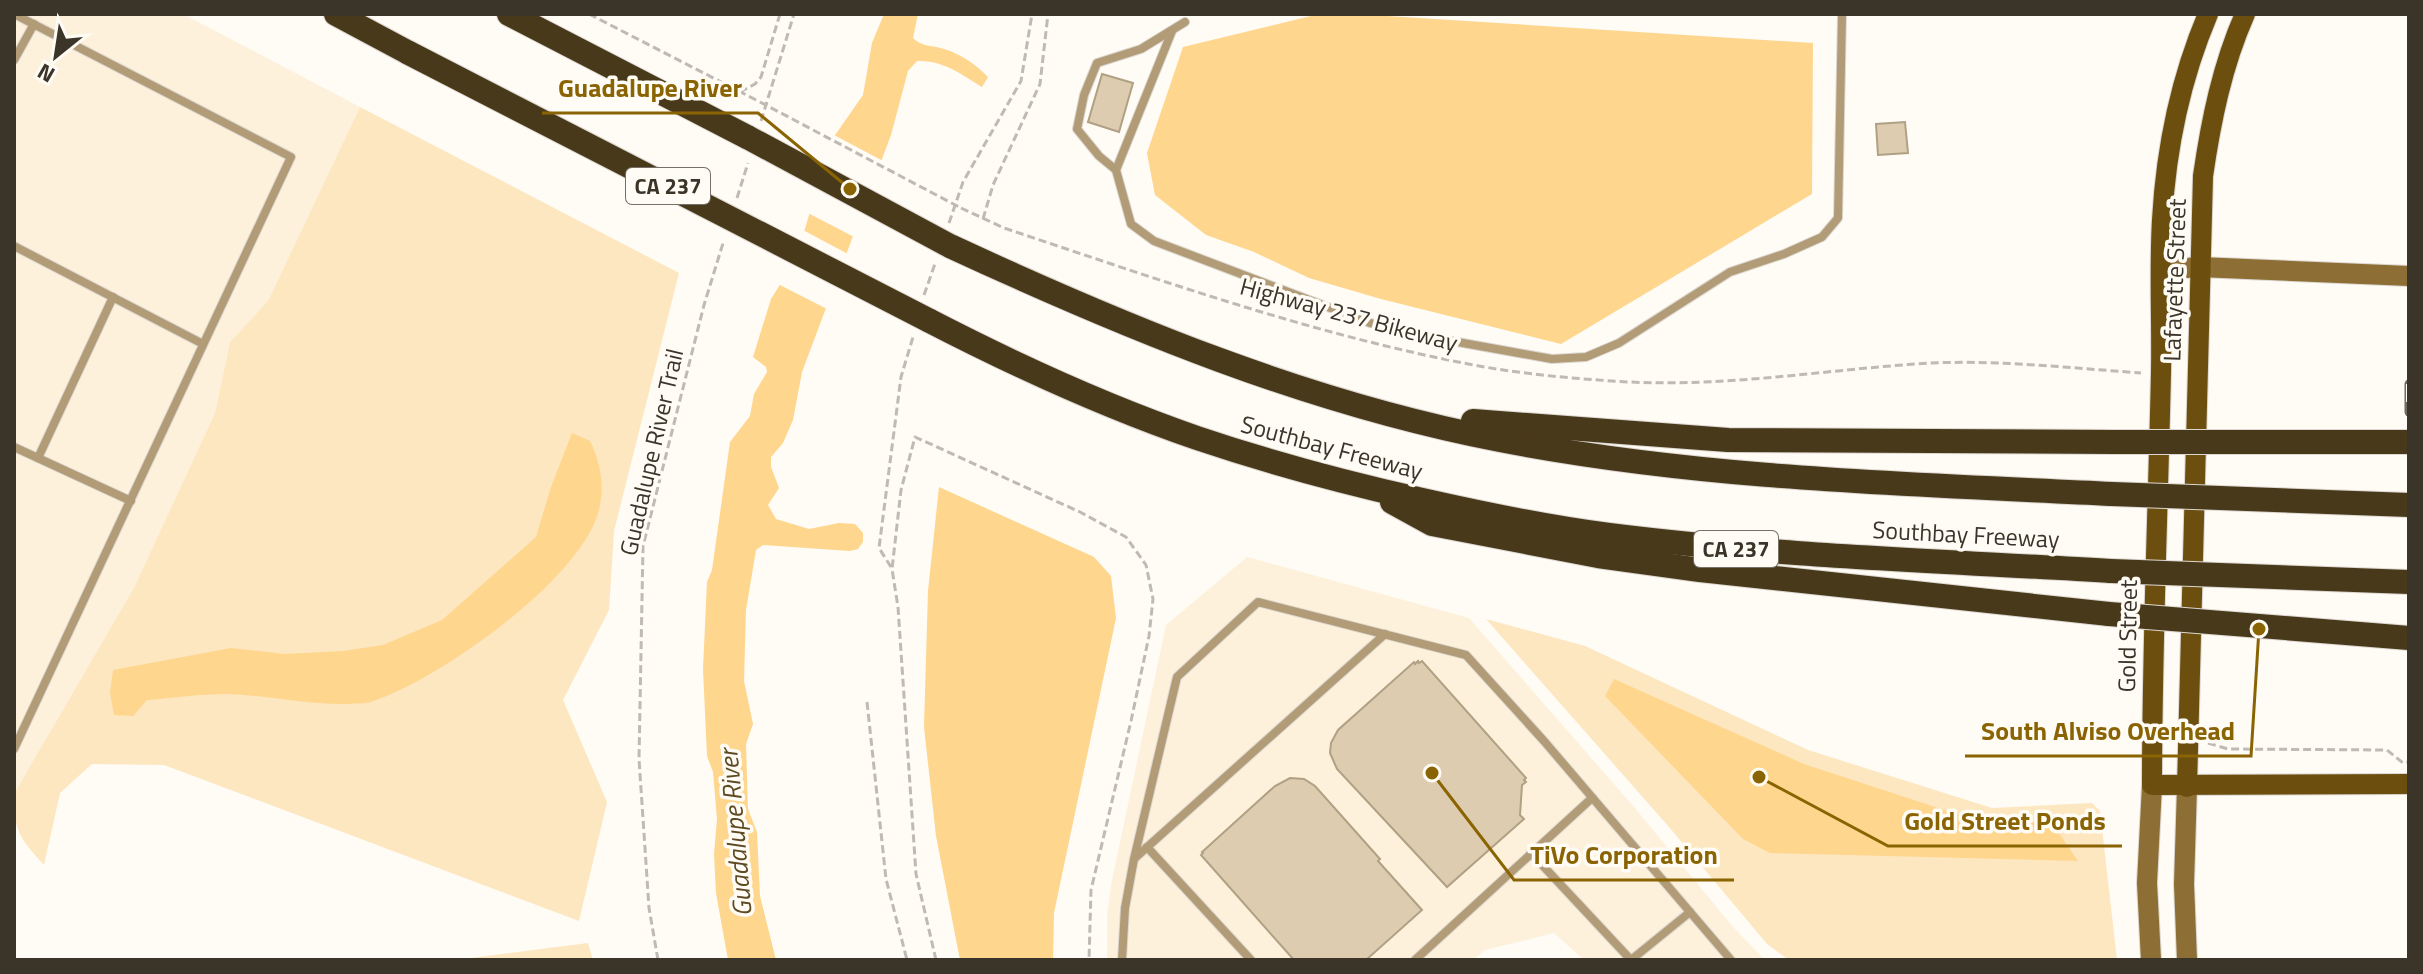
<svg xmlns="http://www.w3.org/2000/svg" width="2423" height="974" font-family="'Titillium Web',sans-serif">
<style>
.built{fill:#fdf1db}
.green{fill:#fde7c0}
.water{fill:#fed68e}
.pier{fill:#fffbf5}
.building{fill:#ddccaf;stroke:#b0a084;stroke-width:2}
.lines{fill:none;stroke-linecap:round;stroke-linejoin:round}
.lane-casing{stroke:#dcd7d0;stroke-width:10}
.secondary-casing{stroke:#dcd7d0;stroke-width:22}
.primary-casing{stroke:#dcd7d0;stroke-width:22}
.highway-casing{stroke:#dcd7d0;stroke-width:26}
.path{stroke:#bfbab3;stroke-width:3;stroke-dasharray:8 4;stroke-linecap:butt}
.lane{stroke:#b19c77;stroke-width:8}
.secondary{stroke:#8d6e34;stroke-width:20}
.primary{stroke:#6c4f0f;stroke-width:20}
.highway{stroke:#48391a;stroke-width:24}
.rail-casing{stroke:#716b61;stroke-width:9}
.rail{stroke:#fffbf5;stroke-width:6;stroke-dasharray:18;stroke-linecap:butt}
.highway-bridge-casing{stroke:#dcd7d0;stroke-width:26;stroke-linecap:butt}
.path-bridge{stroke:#bfbab3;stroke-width:3;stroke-dasharray:8 4;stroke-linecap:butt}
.highway-bridge{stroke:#48391a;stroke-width:24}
.labels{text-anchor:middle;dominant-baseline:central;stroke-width:7;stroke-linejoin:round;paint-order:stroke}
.shield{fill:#fffbf5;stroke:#767066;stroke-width:2}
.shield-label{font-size:22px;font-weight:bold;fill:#3b3429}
.street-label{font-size:24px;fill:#3b3429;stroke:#fffbf5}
.water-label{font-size:26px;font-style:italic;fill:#5e4a22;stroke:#fffbf5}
.leader{fill:none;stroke:#8a6403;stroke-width:3}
.callout-dot{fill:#8a6403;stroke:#fffbf5;stroke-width:3}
.callout-label{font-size:26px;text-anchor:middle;font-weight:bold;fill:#8a6403;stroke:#fffbf5;stroke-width:7;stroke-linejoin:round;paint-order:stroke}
</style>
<rect width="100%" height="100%" fill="#fffbf5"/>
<g class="built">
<polygon points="14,14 183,14 360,107 268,301 230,342 215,413 137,583 14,794"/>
<polygon points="1247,557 1469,618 1634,807 1734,928 1765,960 1584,960 1554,933 1485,950 1473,960 1107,960 1107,915 1112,880 1166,625"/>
</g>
<g class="green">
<path d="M360,107l319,166 -65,258 -5,79 -46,90 44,102 -28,119 -415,-156 -72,-1 -32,29 -16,72c-25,-28 -30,-33 -30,-71l121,-208 80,-173 15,-71 38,-41z"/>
<polygon points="1486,619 1585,646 1808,750 1992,808 2092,803 2100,811 2117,960 1789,960 1767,944 1669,827"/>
<polygon points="588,943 593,960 455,960"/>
</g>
<g class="water">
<path d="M884,14h34l-5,24c9,9 19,7 31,11 17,5 31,15 44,28l-6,10c-21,-13 -39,-27 -65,-26l-9,10 -17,64 -89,237 -9,48 -10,23 -12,14v10l8,21 -11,17 8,14 33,10 30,-6 16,1 8,9v9l-5,7 -8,2 -87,-6 -7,5 -10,60 -2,71 9,43 -7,20 2,65 9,23 3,64 16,64h-48l-12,-67 -2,-39 3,-35 -4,-47 -6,-16 -4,-87 4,-87 5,-12 18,-128 20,-26 4,-22 13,-22 -1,-5 -13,-10 18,-58 25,-40 35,-118 32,-46 9,-52z"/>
<polygon points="1319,14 1355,14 1813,43 1812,194 1561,344 1381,299 1309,278 1254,252 1206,235 1155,195 1147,153 1183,47"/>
<path d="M572,433l18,8c10,20 14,41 10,64 -12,71 -163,176 -229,197 -7,2 -16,1 -24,2 -40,1 -80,-9 -121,-10 -26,0 -53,4 -79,6l-14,16 -19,-1 -4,-22 3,-23 118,-22 54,6 58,-3 40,-6 59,-25 94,-83 15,-50z"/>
<polygon points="939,487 1094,557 1111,576 1116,618 1054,913 1053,960 960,960 936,836 924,727 928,591"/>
<polygon points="1614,679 1804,764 1990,825 2051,821 2078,861 1770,853 1743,839 1605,696"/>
</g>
<g class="pier">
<polygon points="832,134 885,162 856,238 806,212 827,140"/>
<polygon points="801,229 850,255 829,310 776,283 792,257"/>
</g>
<g class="building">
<polygon points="1102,74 1133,83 1119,132 1088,122"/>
<polygon points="1905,122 1908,153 1878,155 1876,124"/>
<polygon points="1418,661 1419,663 1422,661 1526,778 1524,780 1526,782 1522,785 1520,815 1524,819 1447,887 1337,769 1330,753 1331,743 1338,730 1414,662 1415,664"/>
<polygon points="1290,778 1304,779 1315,786 1380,859 1378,861 1422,910 1366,960 1294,960 1201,855 1203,853 1202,852 1275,786"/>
</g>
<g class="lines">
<g class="lane-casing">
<g id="lane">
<polyline points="1185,22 1141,49 1097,63 1084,95 1077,129 1099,156 1116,170 1131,224 1154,241 1370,323 1441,339 1552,359 1586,357 1619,343 1730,272 1784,254 1822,237 1838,218 1842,14"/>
<polyline points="14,60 34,24"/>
<polyline points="1116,170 1172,31"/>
<polyline points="14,246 203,344"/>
<polyline points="14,447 131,501"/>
<polyline points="38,458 113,297"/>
<polyline points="14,749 291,157 14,14"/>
<polyline points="1147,847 1251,960"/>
<polyline points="1531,853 1631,960 1690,912"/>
<polyline points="1135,858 1385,634"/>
<polyline points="1122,960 1125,908 1134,859 1177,677 1258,602 1466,655 1544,741 1731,960"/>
<polyline points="1415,960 1592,798"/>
</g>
</g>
<g class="secondary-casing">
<g id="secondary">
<polyline points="2161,270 2199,267 2409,276"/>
<polyline points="2187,787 2184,884 2187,960"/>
<polyline points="2151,960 2147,883 2152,785"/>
</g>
</g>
<g class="primary-casing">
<g id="primary">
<path d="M2208,14c-28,66 -42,135 -46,206 -3,51 0,102 -1,152 -3,138 -9,276 -9,413l257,-1"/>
<path d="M2187,787l16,-611c8,-55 19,-110 42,-162"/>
</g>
</g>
<g class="highway-casing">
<g id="highway">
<polyline points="336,14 409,53"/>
<polyline points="509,14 749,138"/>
<path d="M950,246c177,82 358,157 550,194 202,39 408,44 612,54"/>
<path d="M928,320c87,45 176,86 269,118 74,25 149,45 225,62 62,14 124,27 187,35 166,21 334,26 502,36"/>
<polyline points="1473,421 1728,440 2115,442"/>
<polyline points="1392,502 1432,524 1598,556 1700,570 2109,614"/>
</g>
</g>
<g class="path">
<polyline points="589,14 760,102"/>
<polyline points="740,92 755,84 761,77 780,14"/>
<polyline points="761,121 794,14"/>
<polyline points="737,198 748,163"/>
<path d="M961,208l43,20c156,52 313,108 475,138 50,9 100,13 150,16 102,5 201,-13 301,-19 71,-3 141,5 211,10"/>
<polyline points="983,219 993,185 1040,84 1048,14"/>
<polyline points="949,223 963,182 1021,81 1032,14"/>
<polyline points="924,295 936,261"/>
<polyline points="891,567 879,548 901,377 913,337"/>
<polyline points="867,702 886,879 907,960"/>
<polyline points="2208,743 2228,749 2387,750 2403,763 2409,762"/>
<polyline points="658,960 649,908 639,759 643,546 704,305 724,240"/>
<polyline points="936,960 916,874 898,607 892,569 901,490 915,437 1080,512 1126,537 1146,565 1153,599 1149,636 1131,721 1091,890 1089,960"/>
</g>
<use href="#lane" class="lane"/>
<use href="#secondary" class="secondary"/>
<use href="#primary" class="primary"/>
<use href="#highway" class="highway"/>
<g class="rail-casing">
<polyline id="rail" points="2409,384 2409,412"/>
</g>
<use href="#rail" class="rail"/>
<g class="highway-bridge-casing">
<g id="highway-bridge">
<polyline points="409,53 928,320"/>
<polyline points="749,138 950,246"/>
<polyline points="2115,442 2409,442"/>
<polyline points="2112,494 2409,505"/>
<polyline points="2111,571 2409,582"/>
<polyline points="2109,614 2409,638"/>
</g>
</g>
<polyline class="path-bridge" points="760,102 961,208"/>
<use href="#highway-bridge" class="highway-bridge"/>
</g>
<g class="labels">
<g class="shield">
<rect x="626" y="168" width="84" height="36" rx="6"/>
<rect x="1694" y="531" width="84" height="36" rx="6"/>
</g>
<g class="shield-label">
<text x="668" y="186">CA 237</text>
<text x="1736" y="549">CA 237</text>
</g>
<g class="street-label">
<text transform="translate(2174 280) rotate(-88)">Lafayette Street</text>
<text transform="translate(1349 314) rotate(15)">Highway 237 Bikeway</text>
<text transform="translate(1332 447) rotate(15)">Southbay Freeway</text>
<text transform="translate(651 452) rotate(-77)">Guadalupe River Trail</text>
<text transform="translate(1966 534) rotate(3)">Southbay Freeway</text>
<text transform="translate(2127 636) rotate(-89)">Gold Street</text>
</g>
<g class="water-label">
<text transform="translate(735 833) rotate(-95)">Guadalupe River</text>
</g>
</g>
<path class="leader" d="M850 189L758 113H542M2259 629L2251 756H1965M1759 777L1888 846H2122M1432 773L1514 880H1734"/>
<g class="callout-dot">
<circle cx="850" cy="189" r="8"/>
<circle cx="2259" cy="629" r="8"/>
<circle cx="1759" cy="777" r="8"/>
<circle cx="1432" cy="773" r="8"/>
</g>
<g class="callout-label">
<text x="650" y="97">Guadalupe River</text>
<text x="2108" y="740">South Alviso Overhead</text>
<text x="2005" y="830">Gold Street Ponds</text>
<text x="1624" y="864">TiVo Corporation</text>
</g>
<rect width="2423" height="974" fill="none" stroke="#3b3429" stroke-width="32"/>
<g transform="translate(56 56) rotate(210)" stroke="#fffbf5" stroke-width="6" paint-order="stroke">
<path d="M0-6L14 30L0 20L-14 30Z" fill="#3b3429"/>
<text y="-12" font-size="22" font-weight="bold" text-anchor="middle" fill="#3b3429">N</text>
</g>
</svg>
